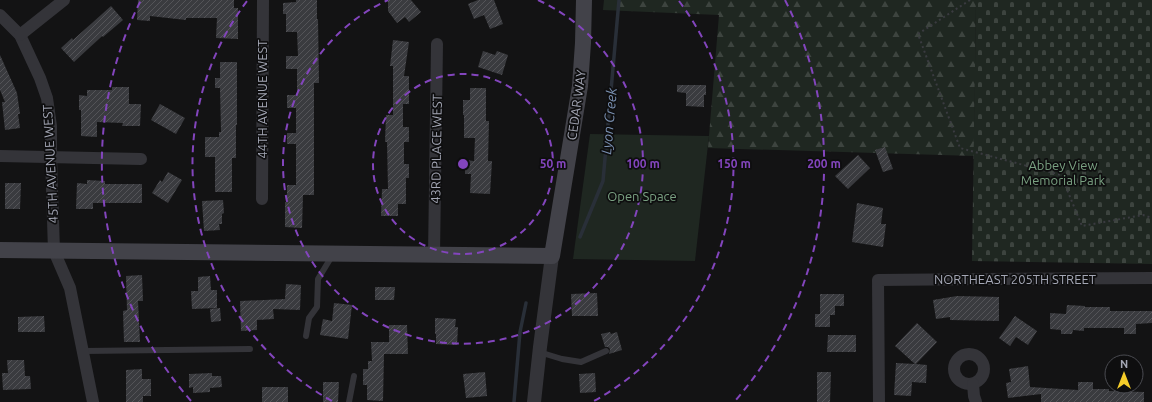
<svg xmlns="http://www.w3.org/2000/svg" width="1152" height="402" font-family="Ubuntu,sans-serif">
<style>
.green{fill:#1f2721}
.forest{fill:url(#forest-firs)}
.cemetery{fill:url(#cemetery-stones)}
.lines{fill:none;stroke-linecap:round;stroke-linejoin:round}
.stream{stroke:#292f38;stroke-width:3.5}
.building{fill:url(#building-hatch)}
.path{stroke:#3a3b40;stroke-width:2;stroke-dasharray:2 3;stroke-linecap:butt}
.service{stroke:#343439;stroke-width:6}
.minor{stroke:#343439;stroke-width:12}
.tertiary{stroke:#343439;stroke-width:14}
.secondary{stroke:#424249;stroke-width:16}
.ring{fill:none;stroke:#8345bd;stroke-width:2;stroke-dasharray:7 5}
.labels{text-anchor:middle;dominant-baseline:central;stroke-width:3.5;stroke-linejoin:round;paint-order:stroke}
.street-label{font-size:13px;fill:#a4a7b5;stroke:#0e0e0f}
.park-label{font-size:13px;fill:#7aa182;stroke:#0e0e0f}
.water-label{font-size:14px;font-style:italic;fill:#7a90b1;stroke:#0e0e0f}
.centre{fill:#8345bd;stroke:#0e0e0f;stroke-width:2}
.ring-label{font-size:12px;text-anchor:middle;font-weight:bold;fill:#8345bd;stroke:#0e0e0f;stroke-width:3.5;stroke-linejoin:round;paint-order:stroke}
</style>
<defs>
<pattern id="forest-firs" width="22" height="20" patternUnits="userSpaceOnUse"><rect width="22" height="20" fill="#1f2721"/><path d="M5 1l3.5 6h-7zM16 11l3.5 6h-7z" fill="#3d443f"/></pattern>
<pattern id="cemetery-stones" width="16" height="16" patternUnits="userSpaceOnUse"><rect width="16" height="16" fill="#1f2721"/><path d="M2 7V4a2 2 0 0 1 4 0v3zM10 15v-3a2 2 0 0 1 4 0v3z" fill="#3d443f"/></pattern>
<pattern id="building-hatch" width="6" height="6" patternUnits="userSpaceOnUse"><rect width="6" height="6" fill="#3a3b3f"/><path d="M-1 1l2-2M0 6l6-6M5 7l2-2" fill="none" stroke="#545458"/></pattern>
</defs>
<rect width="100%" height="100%" fill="#131314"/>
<polygon class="green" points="590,134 709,136 695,261 573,259"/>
<polygon class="forest" points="604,0 976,0 974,156 708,148 719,15 603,10"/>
<polygon class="cemetery" points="976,0 1152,0 1152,264 972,261"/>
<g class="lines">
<g class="stream">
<polyline points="580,237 603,181 619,0"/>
<polyline points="514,402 520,332 526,303"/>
</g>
</g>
<g class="building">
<polygon points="138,0 234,0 234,8 238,8 238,39 216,38 217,18 186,18 186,20 150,16 150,21 137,20"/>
<polygon points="296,0 317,0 317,19 318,19 319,83 314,83 314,195 303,195 302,228 285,227 285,202 287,202 287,185 296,185 296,144 287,144 287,133 296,133 296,108 287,108 287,95 297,95 297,69 286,69 286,56 298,56 297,32 286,32 286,14 283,14 283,3 296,2"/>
<polygon points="388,0 411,0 421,12 409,22 405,17 397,23 388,11"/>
<polygon points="478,0 494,0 503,24 490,29 484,15 474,19 468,4"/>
<polygon points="111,6 123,20 103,37 102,36 74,62 61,48 72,38 73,40"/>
<polygon points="393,40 409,42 404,76 409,76 409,104 403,104 403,127 409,127 409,142 404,142 404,164 409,164 409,178 406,178 406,204 398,204 398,216 381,216 382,189 388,189 387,142 385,142 386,115 393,115 393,66 390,66"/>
<polygon points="483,51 495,55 497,51 508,55 502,75 478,67"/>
<polygon points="0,55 17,93 20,114 18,114 20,128 5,130 2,102 5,102 0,90"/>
<polygon points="220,62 237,62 237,125 236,125 236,158 232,158 232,192 215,192 215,157 205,157 205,137 219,137 219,132 221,132 220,88 215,88 215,78 220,78"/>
<polygon points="677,85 706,85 706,95 704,95 704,107 686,106 686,93 677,92"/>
<polygon points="112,87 129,87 129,104 141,104 140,126 122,126 123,123 97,122 97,137 81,136 81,110 79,110 79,95 87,96 87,90 112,90"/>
<polygon points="470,88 486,88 486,121 489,121 488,161 492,161 490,194 470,193 471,174 465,174 465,160 474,161 475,138 464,138 464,115 463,115 463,100 470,100"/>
<polygon points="160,104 185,118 176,134 151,120"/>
<polygon points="885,147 893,169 883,172 875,150"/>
<polygon points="858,155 870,168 848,189 835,176"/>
<polygon points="168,172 182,180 168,203 152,193 160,180 162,182"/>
<polygon points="87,180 105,181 105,184 142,184 142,203 93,203 93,209 76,209 77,183 87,184"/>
<polygon points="5,183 21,183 20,209 5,209"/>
<polygon points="223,200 224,213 222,214 222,224 219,224 220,230 204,231 202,201"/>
<polygon points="857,203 883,208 881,224 886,224 883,247 852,242"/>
<polygon points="142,275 143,301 138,301 140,342 124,342 123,311 127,310 126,276"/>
<polygon points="210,276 211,290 217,290 217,308 192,309 191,291 198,291 198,277"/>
<polygon points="286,284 301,285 300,310 273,309 274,319 257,320 257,330 241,331 240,301 285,299"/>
<polygon points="375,287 395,287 394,300 375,300"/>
<polygon points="597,293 598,316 572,316 571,294"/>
<polygon points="820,294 844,294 844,306 835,306 835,315 830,315 830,327 815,327 815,314 820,314"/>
<polygon points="957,296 999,297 999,321 950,320 950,317 936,319 933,300"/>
<polygon points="334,303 352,305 348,339 320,335 323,319 332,321"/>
<polygon points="1067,305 1085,306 1085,307 1110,307 1110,311 1152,311 1152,323 1136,324 1136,334 1124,334 1124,328 1084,328 1084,331 1073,330 1072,334 1061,334 1061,330 1050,329 1050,313 1066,314"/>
<polygon points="220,308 221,321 211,322 210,309"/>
<polygon points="44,316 45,332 18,332 18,317"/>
<polygon points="1015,316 1037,331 1028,345 1016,337 1010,346 999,338"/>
<polygon points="435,318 456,319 455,327 458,327 457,345 436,344 436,334 435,334"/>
<polygon points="917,323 937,342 916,364 927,365 926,383 912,382 911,396 894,395 896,363 915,364 895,346"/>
<polygon points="389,325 407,325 408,354 384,354 383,401 367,400 367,385 363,385 363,369 368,369 368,361 372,361 371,342 389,342"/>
<polygon points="610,332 611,334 617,332 622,350 609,354 610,349 608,347 605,347 601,334"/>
<polygon points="828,335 856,335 856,352 827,352"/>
<polygon points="7,360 24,360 25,376 30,376 31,389 3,390 2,373 8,373"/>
<polygon points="1028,366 1030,387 1078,390 1078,382 1093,382 1093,389 1109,389 1109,391 1144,392 1144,402 1041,402 1041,394 1008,398 1006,383 1011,382 1009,369"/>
<polygon points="142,369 142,379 151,379 151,396 143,396 143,402 126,402 126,370"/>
<polygon points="485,372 487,396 466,398 463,374"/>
<polygon points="817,372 831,372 830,402 817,402"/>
<polygon points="212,373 212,376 221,376 222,387 210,388 210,392 193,393 193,387 189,388 189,374"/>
<polygon points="595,373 596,392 580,393 579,374"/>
<polygon points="323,382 339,382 338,402 323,402"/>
<rect x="262" y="387" width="26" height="15"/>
</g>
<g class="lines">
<polyline class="path" points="970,0 918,34 960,148 1061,175 1082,226 1143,215 1152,218"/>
<g class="service">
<polyline points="306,336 309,318 317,307 318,279 332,256"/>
<polyline points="84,351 250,349"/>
<polyline points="539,352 562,359 581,362 606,351"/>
<polyline points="349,402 354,376"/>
</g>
<g class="minor">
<polyline points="0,15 20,35 40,78 47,98 51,126 51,157 54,251 70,288 93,402"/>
<polyline points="20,35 64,0"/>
<polyline points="0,156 141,159"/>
<polyline points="262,199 263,0"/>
<polyline points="434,255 437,44"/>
<circle cx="969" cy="369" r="15"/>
<polyline points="973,384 974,396 976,402"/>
<polyline points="879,402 878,280 986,279 1152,278"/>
</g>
<polyline class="tertiary" points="534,402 540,347 552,256"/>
<polyline class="secondary" points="0,250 552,256 580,86 583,43 584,0"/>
</g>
<g class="ring">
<circle cx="463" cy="164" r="90"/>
<path d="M538 0A180 180 0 1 1 388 0"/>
<path d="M332 401A271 271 0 0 1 247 1M679 1A271 271 0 0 1 594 401"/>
<path d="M191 401A361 361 0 0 1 141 0M785 0A361 361 0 0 1 735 401"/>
</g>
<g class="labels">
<g class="street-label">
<text transform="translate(262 99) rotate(-90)">44TH AVENUE WEST</text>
<text transform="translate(576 105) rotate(-82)">CEDAR WAY</text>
<text transform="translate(436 149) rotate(-89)">43RD PLACE WEST</text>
<text transform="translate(50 164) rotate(-93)">45TH AVENUE WEST</text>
<text x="1015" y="279">NORTHEAST 205TH STREET</text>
</g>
<g class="park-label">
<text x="1063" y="165">Abbey View<tspan x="1063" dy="15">Memorial Park</tspan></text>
<text x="642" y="196">Open Space</text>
</g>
<g class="water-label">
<text transform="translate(609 121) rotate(-85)">Lyon Creek</text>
</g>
</g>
<circle cx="463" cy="164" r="6" class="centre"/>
<g class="ring-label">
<text x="553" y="168">50 m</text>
<text x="643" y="168">100 m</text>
<text x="734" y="168">150 m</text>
<text x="824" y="168">200 m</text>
</g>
<g transform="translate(1124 374)"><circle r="19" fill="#0e0e0f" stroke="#4a4b51"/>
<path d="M0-3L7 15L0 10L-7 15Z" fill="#f5cd2a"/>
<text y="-6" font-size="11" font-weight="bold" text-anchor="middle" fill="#a4a7b5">N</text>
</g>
</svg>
